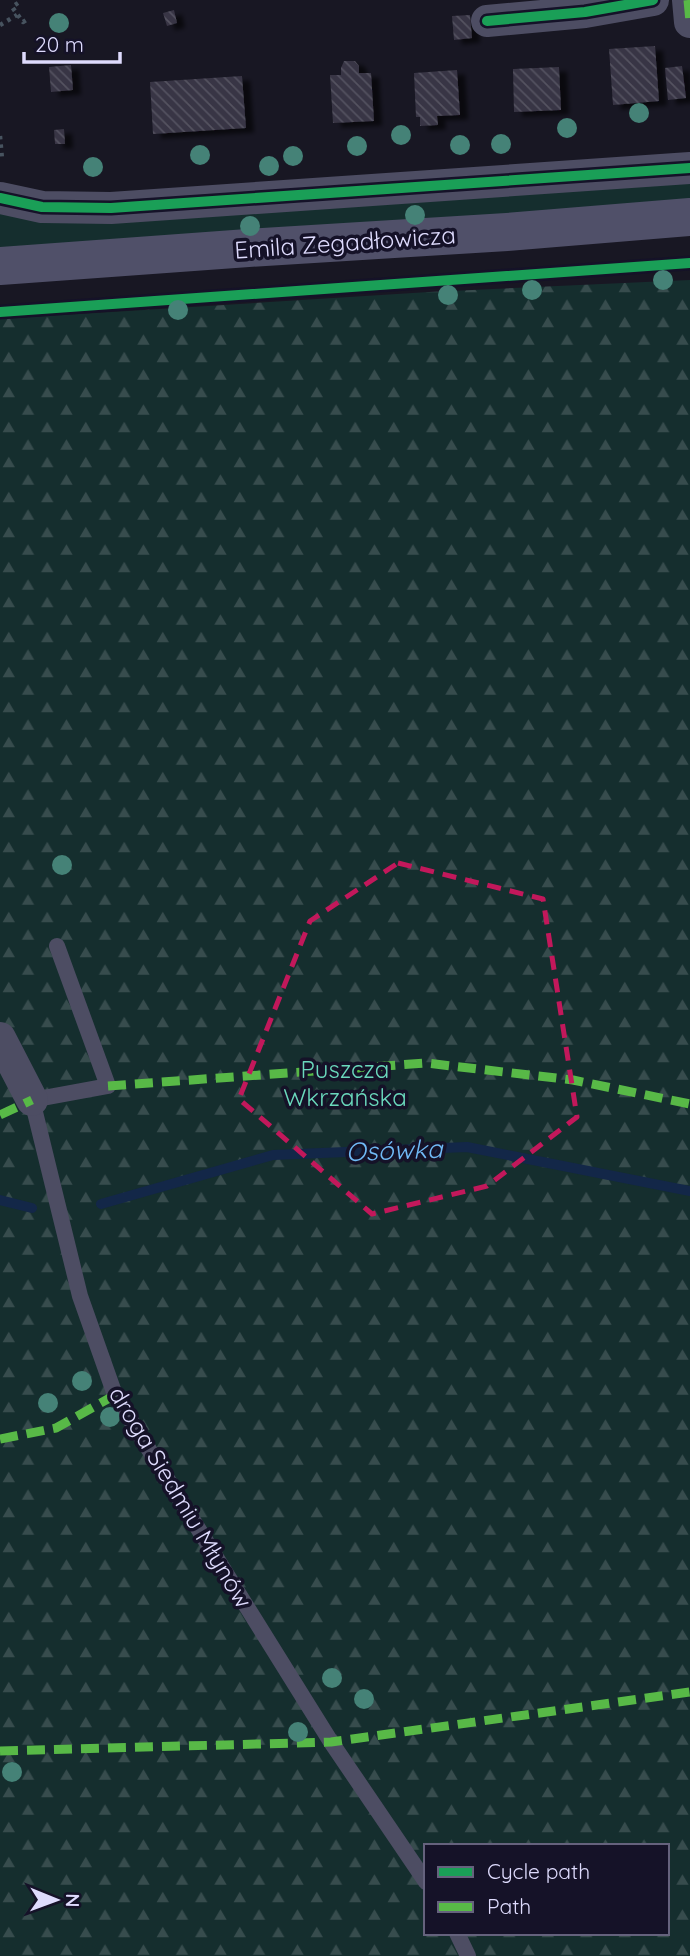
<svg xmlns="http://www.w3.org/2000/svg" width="690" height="1956" font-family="Quicksand,sans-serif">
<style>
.green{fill:#152e2e}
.forest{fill:url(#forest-firs);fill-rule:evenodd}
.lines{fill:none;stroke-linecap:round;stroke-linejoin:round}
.stream{stroke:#132748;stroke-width:10}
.building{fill:url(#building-back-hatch);filter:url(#shadow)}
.path{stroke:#47535f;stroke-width:4.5;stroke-dasharray:3.5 5;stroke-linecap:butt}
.lane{stroke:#4d4d63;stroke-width:16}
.street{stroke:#4d4d63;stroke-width:32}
.secondary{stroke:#505069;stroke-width:38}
.quiet{stroke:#58b947;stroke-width:9;stroke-dasharray:18 9;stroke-linecap:butt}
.cycleway-casing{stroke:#151228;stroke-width:15}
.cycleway{stroke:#1a9f57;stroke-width:10}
.tree{fill:#458277}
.marked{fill:none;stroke:#c2185b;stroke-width:5;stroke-dasharray:14 9;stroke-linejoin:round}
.labels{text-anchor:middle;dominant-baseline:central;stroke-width:7;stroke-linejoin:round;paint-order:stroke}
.street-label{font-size:24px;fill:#dedbfd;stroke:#151228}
.park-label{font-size:24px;fill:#6ad9bc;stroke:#151228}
.water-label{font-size:26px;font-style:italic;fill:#70baf6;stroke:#151228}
</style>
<defs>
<pattern id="forest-firs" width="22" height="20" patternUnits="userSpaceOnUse" patternTransform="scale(1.75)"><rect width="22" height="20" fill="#152e2e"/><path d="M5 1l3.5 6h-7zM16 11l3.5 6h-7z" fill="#374c4d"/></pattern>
<pattern id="building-back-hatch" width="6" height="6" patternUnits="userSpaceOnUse" patternTransform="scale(1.75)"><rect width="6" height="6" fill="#383544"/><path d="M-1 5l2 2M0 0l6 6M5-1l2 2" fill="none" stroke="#545260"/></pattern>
<filter id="shadow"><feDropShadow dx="8" dy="4.5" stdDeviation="2" flood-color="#0009"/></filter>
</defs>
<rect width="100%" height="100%" fill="#181723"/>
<polygon class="green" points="690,180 690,202 0,251 0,212"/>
<path class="forest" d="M690,280v1676h-690v-1637l429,-27zM426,1846h241v87h-241z"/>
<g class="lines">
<g class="stream">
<polyline points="0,1200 32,1208"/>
<polyline points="101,1204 273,1155 467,1147 690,1191"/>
</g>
</g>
<g class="building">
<polygon points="174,10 177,23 167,26 163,13"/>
<polygon points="470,15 472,38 454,40 452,16"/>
<polygon points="655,46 659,101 613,105 609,49"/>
<polygon points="344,61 355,61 359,66 359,73 371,73 374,121 333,123 330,75 341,75 341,68"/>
<polygon points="71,65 73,90 51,92 49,67"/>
<polygon points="682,66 686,98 668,100 665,68"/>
<polygon points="559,67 561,110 514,112 513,69"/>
<polygon points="457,70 460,115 437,116 438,125 420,126 420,117 416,117 414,73"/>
<polygon points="242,76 246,128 153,134 150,82"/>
<polygon points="64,129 65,144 55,144 54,130"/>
</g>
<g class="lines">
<g class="path">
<polyline points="18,3 12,7 23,22 28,19"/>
<polyline points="0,25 17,15"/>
<polyline points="0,136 2,159 0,160"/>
</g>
<g class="lane">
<polyline points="57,946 108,1086 32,1100 80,1296 115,1395 331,1742 426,1882"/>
<polyline points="457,1933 468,1956"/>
</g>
<g class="street">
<polyline points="688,0 690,22"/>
<polyline points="487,21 585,12 653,0"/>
<polyline points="0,198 42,207 111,208 690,168"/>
<polyline points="0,1038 32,1100"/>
</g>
<polyline class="secondary" points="0,266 248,248 507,232 690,217"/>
<g class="quiet">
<polyline points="688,0 690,22"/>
<polyline points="108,1086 426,1063 573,1080 690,1104"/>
<polyline points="0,1115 32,1100"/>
<polyline points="0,1439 56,1428 115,1395"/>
<polyline points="0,1751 331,1742 690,1692"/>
</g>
<g class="cycleway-casing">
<g id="cycleway">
<polyline points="487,21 585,12 653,0"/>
<polyline points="0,198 42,207 111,208 690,168"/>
<polyline points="0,312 690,263"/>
</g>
</g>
<use href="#cycleway" class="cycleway"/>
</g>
<g class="tree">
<circle cx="59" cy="23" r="10"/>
<circle cx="639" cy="113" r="10"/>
<circle cx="567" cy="128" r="10"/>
<circle cx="401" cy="135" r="10"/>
<circle cx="501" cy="144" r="10"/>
<circle cx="460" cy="145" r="10"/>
<circle cx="357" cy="146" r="10"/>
<circle cx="200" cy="155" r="10"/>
<circle cx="293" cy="156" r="10"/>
<circle cx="269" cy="166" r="10"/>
<circle cx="93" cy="167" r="10"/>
<circle cx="415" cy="215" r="10"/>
<circle cx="250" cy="226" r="10"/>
<circle cx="663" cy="280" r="10"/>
<circle cx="532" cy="290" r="10"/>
<circle cx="448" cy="295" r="10"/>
<circle cx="178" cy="310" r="10"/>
<circle cx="62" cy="865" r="10"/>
<circle cx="82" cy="1381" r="10"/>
<circle cx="48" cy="1403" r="10"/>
<circle cx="110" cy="1417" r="10"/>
<circle cx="332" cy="1678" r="10"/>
<circle cx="364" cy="1699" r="10"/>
<circle cx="298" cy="1732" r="10"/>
<circle cx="12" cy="1772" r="10"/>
</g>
<path class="marked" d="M398,863l145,36 34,218 -90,69 -115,28 -133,-115 71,-178z"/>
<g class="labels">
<g class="street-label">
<text transform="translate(345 242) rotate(-4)">Emila Zegadłowicza</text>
<text transform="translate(181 1497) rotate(59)">droga Siedmiu Młynów</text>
</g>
<g class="park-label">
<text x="345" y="1069">Puszcza<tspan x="345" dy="28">Wkrzańska</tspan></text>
</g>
<g class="water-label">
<text transform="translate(394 1150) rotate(-2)">Osówka</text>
</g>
</g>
<rect x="424" y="1844" width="245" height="91" fill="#151228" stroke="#65627d" stroke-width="2"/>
<rect x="438" y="1867" width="35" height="10" fill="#1a9f57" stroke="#65627d" stroke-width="2"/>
<text x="487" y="1879" font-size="21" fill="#dedbfd">Cycle path</text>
<rect x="438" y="1902" width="35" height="10" fill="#58b947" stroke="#65627d" stroke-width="2"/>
<text x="487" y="1914" font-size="21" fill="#dedbfd">Path</text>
<g transform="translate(56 1900) rotate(91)" stroke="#151228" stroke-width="5" paint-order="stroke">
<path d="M0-5L12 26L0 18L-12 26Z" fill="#dedbfd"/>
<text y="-10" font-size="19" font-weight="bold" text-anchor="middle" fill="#dedbfd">N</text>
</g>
<path d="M24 52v10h96v-10" fill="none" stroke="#dedbfd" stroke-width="3.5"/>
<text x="35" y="52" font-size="21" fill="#dedbfd" stroke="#151228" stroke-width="5" paint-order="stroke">20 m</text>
</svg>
